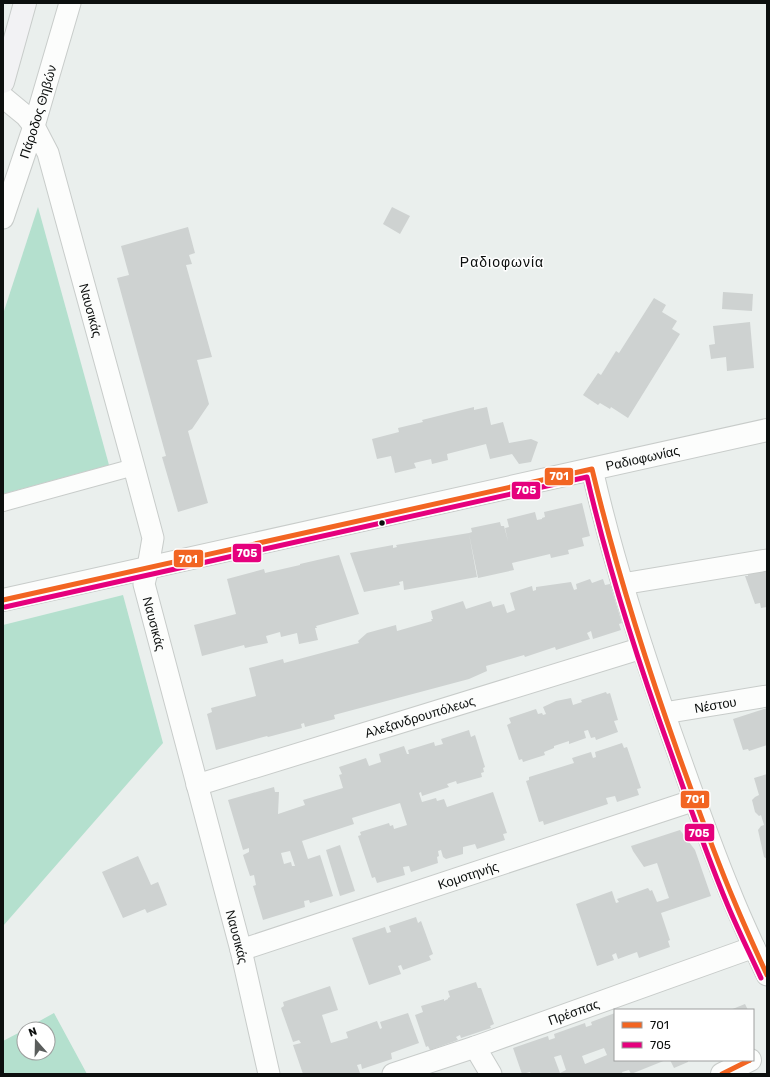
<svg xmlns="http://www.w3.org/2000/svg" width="770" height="1077" font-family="Rubik,sans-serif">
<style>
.green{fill:#b4e0ce}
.building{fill:#ced2d1;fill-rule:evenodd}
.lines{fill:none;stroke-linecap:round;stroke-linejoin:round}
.pedestrian-casing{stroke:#c8ccca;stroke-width:18}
.minor-casing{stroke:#c8ccca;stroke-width:23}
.tertiary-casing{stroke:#c8ccca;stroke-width:24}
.secondary-casing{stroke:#c8ccca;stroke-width:24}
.pedestrian{stroke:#fcfdfc;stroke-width:16}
.minor{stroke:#fcfdfc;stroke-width:21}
.tertiary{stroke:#fcfdfc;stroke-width:22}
.secondary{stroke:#f2f2f4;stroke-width:22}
.bus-1-casing{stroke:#fff;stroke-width:8}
.bus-2-casing{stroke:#fff;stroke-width:8}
.bus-1{stroke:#f26522;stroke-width:5}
.bus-2{stroke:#e5007d;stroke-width:5}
.bus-dot{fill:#0c0f0e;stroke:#fff;stroke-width:1.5}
.labels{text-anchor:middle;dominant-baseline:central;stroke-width:3;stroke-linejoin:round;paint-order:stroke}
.street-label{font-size:13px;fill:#0c0f0e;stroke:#fff}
.neighbourhood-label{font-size:14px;letter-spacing:1px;fill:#0c0f0e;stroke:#fff}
.line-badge{stroke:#fff;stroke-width:1.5}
.badge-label{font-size:11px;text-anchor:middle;font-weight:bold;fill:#fff}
</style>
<rect width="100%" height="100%" fill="#eaefed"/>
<g class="green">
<polygon points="38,207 109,465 3,494 3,314"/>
<polygon points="123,595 163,743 3,926 3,625"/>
<polygon points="54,1013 87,1074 3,1074 3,1041 24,1030 24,1053 48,1053 48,1029 25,1029"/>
</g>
<g class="building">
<polygon points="392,207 410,216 400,234 383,224"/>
<polygon points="188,227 195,253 189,255 192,264 186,265 212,357 197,360 209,404 192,429 188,431 208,503 178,512 162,457 166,456 117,278 129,275 121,246"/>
<polygon points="723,292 753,294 752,311 722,309"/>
<polygon points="654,298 666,305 662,312 677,321 672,329 680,334 628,418 611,407 610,409 600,403 598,405 583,395 598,373 601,375 616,351 619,353"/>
<polygon points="750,322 754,368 727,371 726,357 711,359 709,345 715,344 713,326"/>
<polygon points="474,407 474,410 487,407 491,425 503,422 509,443 531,439 538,442 531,462 519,464 512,454 490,459 486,444 447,454 448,460 432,464 431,459 414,463 416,468 395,473 391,456 377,459 372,439 399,432 398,428 423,422 422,420"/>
<polygon points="582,503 590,536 582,538 584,546 568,550 569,554 551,558 550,554 512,563 514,570 478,578 469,534 477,577 404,590 403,581 399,582 400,585 364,592 350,553 393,545 393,548 397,547 396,545 469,533 472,532 471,528 500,522 501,526 504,526 508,541 505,528 509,527 507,519 535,512 537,520 542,519 542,518 545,517 544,512"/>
<polygon points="339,555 359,614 316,626 317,628 315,628 318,640 299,644 297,633 281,637 280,632 266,636 268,643 245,648 244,645 202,656 194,625 236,614 227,579 264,569 265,573 300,565 300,564"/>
<polygon points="767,568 767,607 761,608 760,603 755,604 745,576 748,576 748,572"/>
<polygon points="590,579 592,583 603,579 605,585 610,584 622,623 619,624 621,630 593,639 591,631 587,633 590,639 556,650 555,647 525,657 524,655 486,666 487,671 469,679 334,715 335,719 305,727 304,723 301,724 302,728 268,737 267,736 216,750 207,714 212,712 211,708 256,696 249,668 283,659 284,663 359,643 358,641 367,633 396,625 397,631 432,621 431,619 433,619 431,611 463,601 466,609 491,601 493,607 504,604 507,613 515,610 510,593 532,586 533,591 536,590 536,587 571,582 574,590 577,589 576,584"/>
<polygon points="606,692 607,694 610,693 618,720 614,721 618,732 596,740 595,737 591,738 588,730 584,731 586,738 569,744 569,741 554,746 554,748 544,752 545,755 523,762 522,759 519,760 507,725 511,723 509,718 536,709 538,714 542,713 543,715 546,714 543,707 556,701 571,698 573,705 582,702 581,700"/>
<polygon points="767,708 767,745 749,751 748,749 743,750 733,719"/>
<path d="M469,730l2,7 4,-2 10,32 -2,1 1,4 -3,1 1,4 -25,7 -1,-3 -9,3 2,3 -27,9 -1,-4 -2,1 3,9 14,-4 1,3 7,-2 3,8 46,-15 14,41 -4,1 2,6 -28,9 -2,-5 -12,3v7l-17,5 -3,-2 -2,-7 -3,1 1,5 -2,1 1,6 -27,9 -2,-6 -6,1 2,8 -28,8 -2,-6 -3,1 -14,-42 3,-1 -1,-3 29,-9 1,3 3,-1 1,4 13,-4 -7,-22 -48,15 2,6 -52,17 6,18 12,-4 13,41 -23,7 -1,-3 -5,1 1,6 -42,13 -10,-34 3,-1 -2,-10 -4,1 -7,-21 6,-3v-4l-6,2 -15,-50 46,-13 1,5h4l-1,22 27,-9 -2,-5 40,-12 -4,-13 3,-1 -3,-7 27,-9 3,8 12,-4 -2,-8 25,-8 3,8h2l-1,-4 26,-8 1,4 8,-2 -2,-5zM290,851l5,15h-3l-1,-4 -7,2 -3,-11z"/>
<polygon points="622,743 624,748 627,747 641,788 637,789 639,795 617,802 615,796 606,798 608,804 544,825 543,821 539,822 526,781 529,780 529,777 574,763 572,758 591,752 593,758 596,757 595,752"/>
<polygon points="767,774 767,859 764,857 758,830 761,826 764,825 761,815 759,816 755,812 752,800 755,797 759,795 754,778"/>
<polygon points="680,830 695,850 711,896 661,913 670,940 668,941 670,947 639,958 637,952 618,959 616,953 612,955 614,960 597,966 576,904 612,891 616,903 619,902 617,899 648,888 650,891 652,890 657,902 669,898 657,863 644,867 633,851 631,846"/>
<polygon points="340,845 355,891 340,896 326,850"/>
<polygon points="138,856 151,885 158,882 167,905 147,913 145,909 123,918 102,872"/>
<polygon points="416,917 418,923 421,921 433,954 429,956 431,960 403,970 401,965 398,966 401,974 369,985 352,938 385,927 387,933 391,932 389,926"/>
<polygon points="476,982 478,988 481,988 494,1024 490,1026 491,1028 461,1038 460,1035 456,1037 458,1040 430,1050 428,1046 426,1047 415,1015 423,1012 421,1006 444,999 444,1001 448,999 448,998 450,997 448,991"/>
<polygon points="330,986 338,1010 322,1015 331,1043 348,1038 346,1032 377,1021 380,1029 382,1028 380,1022 408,1013 419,1043 391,1053 392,1059 362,1069 361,1064 357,1065 360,1073 357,1074 303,1074 293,1045 301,1043 299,1040 293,1042 281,1008 284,1006 283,1002"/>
<polygon points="745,1004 748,1010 730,1010"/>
<path d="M615,1013v47h51l-35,14 -2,-4 -7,2 1,2h-92l-1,-2 -8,2 -9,-26 35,-12 1,4 6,-2 -1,-4 31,-11 1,4 6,-2 -1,-3zM604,1048l3,7 -22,9 -3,-8zM561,1055l5,15 -6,3 -6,-16z"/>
<polygon points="670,1060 688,1060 688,1062 674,1068"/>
</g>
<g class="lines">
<g class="pedestrian-casing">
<polyline id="pedestrian" points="3,503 134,467"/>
</g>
<g class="minor-casing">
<g id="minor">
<path id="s1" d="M3,97l23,19 8,10 14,27 86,314 19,71 -5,29 -4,17 97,366 28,124"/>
<path id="s2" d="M3,218l31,-92 36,-123"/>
<path d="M592,469c20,89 49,177 79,264 19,53 37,106 59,159 11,28 24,55 37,83"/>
<polyline points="622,584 767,560"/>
<path id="s3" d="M664,713l103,-17"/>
<path id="s4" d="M197,785l445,-137"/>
<path id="s5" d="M241,950l454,-150"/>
<polyline points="475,1047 491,1074"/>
<path id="s6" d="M393,1074l82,-27 279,-100"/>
</g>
</g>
<g class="tertiary-casing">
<g id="tertiary">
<path id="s7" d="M3,600l764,-170"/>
<polyline points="722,1074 750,1060"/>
</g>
</g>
<g class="secondary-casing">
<polyline id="secondary" points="3,82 25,3"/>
</g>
<use href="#pedestrian" class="pedestrian"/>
<use href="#minor" class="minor"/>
<use href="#tertiary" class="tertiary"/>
<use href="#secondary" class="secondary"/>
<g class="bus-1-casing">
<g id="bus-1">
<path d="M3,600l589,-131c23,96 53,191 86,284 18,50 36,101 57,150 10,24 21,48 32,72"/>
<polyline points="722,1074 750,1060"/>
</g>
</g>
<g class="bus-2-casing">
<path id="bus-2" d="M5,607l582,-130c22,94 51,185 84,276 18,51 36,103 57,153 10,24 22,48 33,72"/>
</g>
<use href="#bus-1" class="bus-1"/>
<use href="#bus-2" class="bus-2"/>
</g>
<circle class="bus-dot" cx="382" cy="523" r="3.5"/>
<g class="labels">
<g class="street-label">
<text stroke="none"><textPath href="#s2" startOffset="112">Πάροδος Θηβών</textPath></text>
<text stroke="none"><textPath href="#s1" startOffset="236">Ναυσικάς</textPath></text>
<text stroke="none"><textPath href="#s7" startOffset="655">Ραδιοφωνίας</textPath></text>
<text stroke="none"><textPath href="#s1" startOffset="560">Ναυσικάς</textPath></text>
<text stroke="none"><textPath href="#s3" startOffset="52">Νέστου</textPath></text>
<text stroke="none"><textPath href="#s4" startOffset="233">Αλεξανδρουπόλεως</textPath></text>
<text stroke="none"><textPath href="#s5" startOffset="239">Κομοτηνής</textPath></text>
<text stroke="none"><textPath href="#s1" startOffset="884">Ναυσικάς</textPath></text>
<text stroke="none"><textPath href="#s6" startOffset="191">Πρέσπας</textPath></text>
</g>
<g class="neighbourhood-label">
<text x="502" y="262">Ραδιοφωνία</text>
</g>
</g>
<g class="line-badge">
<rect x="544" y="467" width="30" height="19" rx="4" fill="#f26522"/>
<rect x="511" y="481" width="30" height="19" rx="4" fill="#e5007d"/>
<rect x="232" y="543" width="30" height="20" rx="4" fill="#e5007d"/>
<rect x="173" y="549" width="31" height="19" rx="4" fill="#f26522"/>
<rect x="680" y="790" width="30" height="19" rx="4" fill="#f26522"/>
<rect x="684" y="823" width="31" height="19" rx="4" fill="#e5007d"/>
</g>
<g class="badge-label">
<text x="559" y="480">701</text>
<text x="526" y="494">705</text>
<text x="247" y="557">705</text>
<text x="188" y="563">701</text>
<text x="695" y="803">701</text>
<text x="699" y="837">705</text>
</g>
<rect width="770" height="1077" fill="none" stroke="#0c0f0e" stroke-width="8"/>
<rect x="614" y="1009" width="140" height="52" fill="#ffffff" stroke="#9e9f9f"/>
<rect x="622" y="1022" width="20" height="6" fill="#f26522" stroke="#9e9f9f"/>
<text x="650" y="1029" font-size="12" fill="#0c0f0e">701</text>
<rect x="622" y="1042" width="20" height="6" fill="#e5007d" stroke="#9e9f9f"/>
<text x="650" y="1049" font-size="12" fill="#0c0f0e">705</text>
<g transform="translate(36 1041) rotate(340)"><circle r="19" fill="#ffffff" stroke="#9e9f9f"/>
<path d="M0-3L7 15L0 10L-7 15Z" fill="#5a5d5c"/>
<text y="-6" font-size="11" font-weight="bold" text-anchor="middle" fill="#0c0f0e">N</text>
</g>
</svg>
